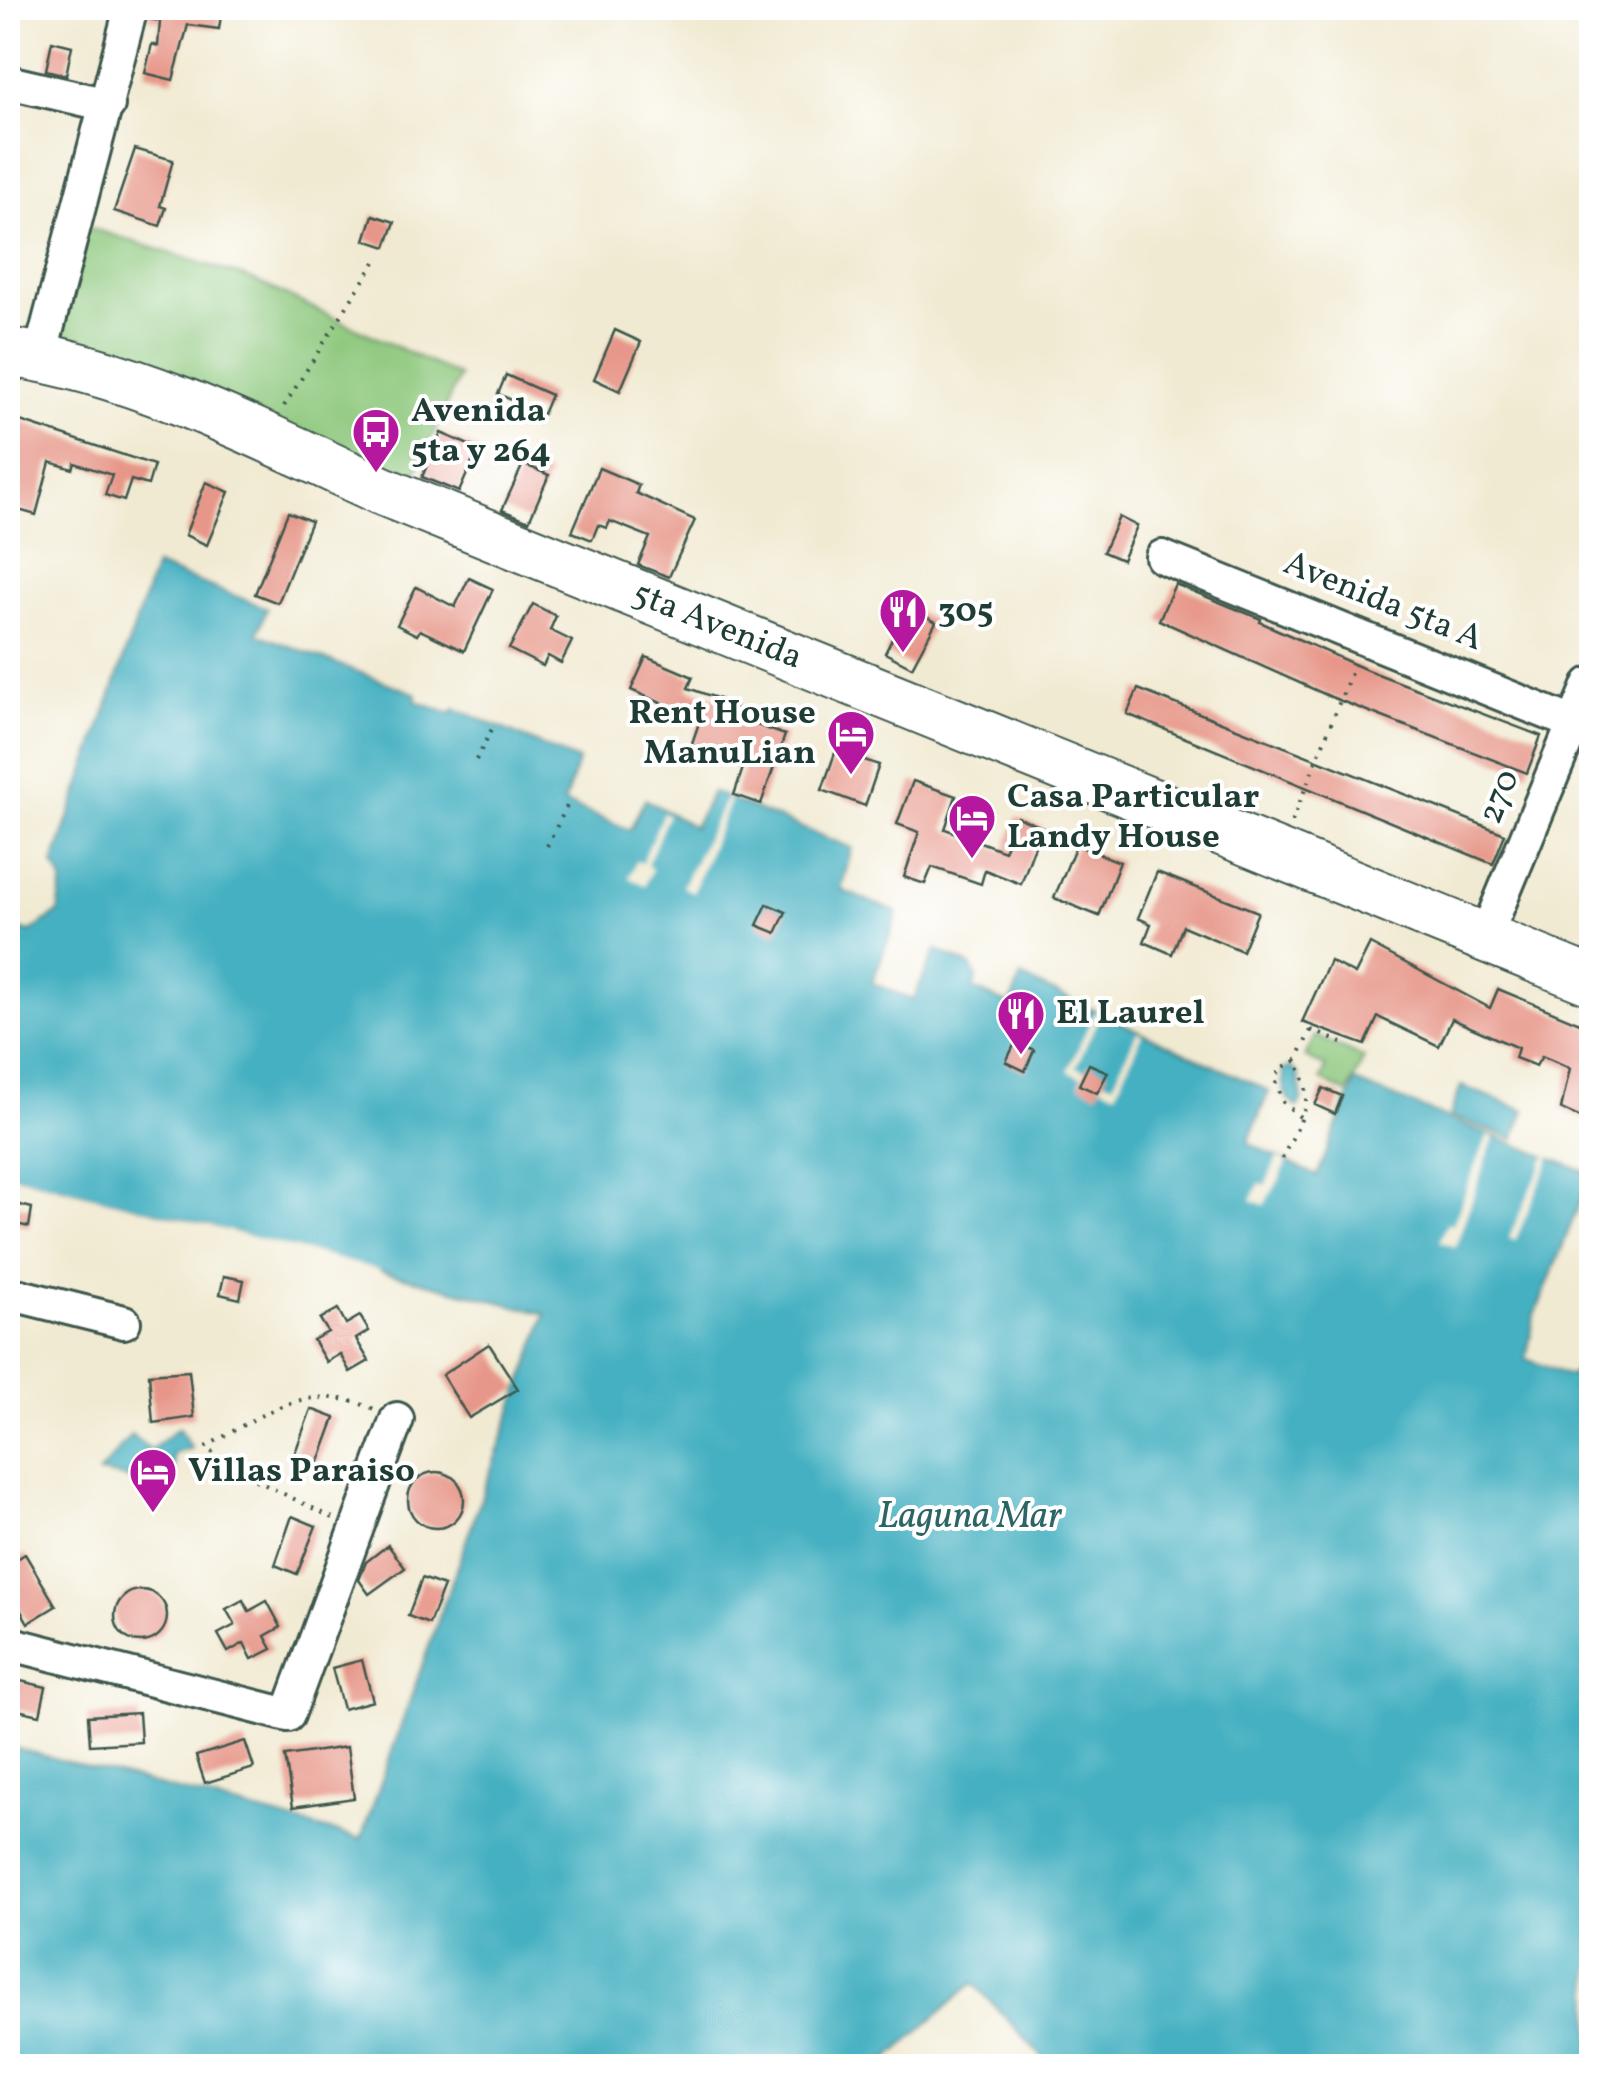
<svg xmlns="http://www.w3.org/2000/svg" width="1599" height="2074" font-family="Vollkorn,serif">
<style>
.green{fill:#8cc77c;stroke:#568258;stroke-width:2.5}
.water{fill:#44b0c1;stroke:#32767a;stroke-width:2.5}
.pier{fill:#f1ead2}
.building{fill:#e79789}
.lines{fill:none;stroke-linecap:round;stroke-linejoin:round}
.minor-casing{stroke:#3e574c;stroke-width:38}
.highway-casing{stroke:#3e574c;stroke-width:52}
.path{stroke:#3e574c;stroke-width:4;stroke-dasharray:2.5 8;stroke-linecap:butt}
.minor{stroke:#fff;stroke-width:32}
.highway{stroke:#fff;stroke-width:48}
.labels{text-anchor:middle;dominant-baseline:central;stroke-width:8;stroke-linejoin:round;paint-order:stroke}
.poi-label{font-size:35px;font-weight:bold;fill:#1f3d34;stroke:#fff;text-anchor:start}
.street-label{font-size:35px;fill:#1f3d34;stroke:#fff}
.water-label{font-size:38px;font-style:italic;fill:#2c6565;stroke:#fff}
</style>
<rect width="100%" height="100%" fill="#fff"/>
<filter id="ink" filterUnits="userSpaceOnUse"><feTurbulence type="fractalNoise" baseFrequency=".01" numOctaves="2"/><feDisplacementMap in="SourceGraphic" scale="20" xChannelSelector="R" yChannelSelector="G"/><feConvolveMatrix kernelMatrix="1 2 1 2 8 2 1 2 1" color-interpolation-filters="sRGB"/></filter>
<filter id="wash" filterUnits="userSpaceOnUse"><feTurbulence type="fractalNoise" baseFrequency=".0048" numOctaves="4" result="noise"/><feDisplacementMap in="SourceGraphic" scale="40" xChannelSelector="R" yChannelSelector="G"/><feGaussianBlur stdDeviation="2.25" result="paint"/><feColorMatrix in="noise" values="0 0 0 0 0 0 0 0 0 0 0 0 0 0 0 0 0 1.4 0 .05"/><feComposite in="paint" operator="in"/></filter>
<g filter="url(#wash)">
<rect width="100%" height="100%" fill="#f1ead2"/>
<g class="green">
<polygon points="84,226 251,279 459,376 409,488 220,396 54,332"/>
<polygon points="1315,1036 1364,1058 1347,1093 1321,1080 1326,1067 1305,1057"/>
</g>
<g class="water">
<polygon points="155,566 267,608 257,634 417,694 415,701 452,714 455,708 578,761 564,803 630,830 645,799 694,827 712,792 852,848 841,890 898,913 872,983 913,1000 936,950 971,966 977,977 973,989 1010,1005 1021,977 1269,1091 1248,1143 1317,1176 1355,1082 1591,1174 1534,1318 1526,1359 1569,1376 1575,1372 1589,1382 1583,1393 1591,1407 1591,2066 1051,2066 973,1983 880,2066 8,2066 8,1746 361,1839 546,1314 8,1174 8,925 30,932 58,913 63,880 53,865"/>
<path d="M1290,1067l8,7 4,25 -5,8c-13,-7 -16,-23 -14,-37z"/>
<polygon points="1461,1086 1525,1110 1514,1139 1450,1116"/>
<polygon points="178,1428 192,1448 173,1454 175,1487 99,1473 131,1435 151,1450"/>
</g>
<g class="pier">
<polygon points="726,798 730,800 693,892 682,887"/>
<polygon points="663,813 668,815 647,865 652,869 645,885 629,878 636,861 642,863"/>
<polygon points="1095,1011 1100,1014 1076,1067 1085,1071 1089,1064 1107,1072 1104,1080 1113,1084 1137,1032 1142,1034 1116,1093 1101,1086 1097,1093 1079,1085 1081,1077 1068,1071"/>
<polygon points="1488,1135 1494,1137 1455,1247 1440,1241 1447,1223 1453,1224"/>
<polygon points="1546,1156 1551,1157 1515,1241 1509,1238"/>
<polygon points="1278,1157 1286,1161 1281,1177 1264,1205 1251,1200 1260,1184 1265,1186"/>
<polygon points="8,1174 380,1270 378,1275 8,1180"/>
</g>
<g id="blocks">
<g class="building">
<polygon points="150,8 222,8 219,29 188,25 173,80 145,73 152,44 158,46 160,21 149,19"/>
<polygon points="52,41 72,46 66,75 46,70"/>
<polygon points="135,149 173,160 160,206 166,208 160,226 114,211"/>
<polygon points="373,215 395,222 386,247 365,240"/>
<polygon points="615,330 641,342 620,391 594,379"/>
<polygon points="506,375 551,395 543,414 498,394"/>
<polygon points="8,417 154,465 148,485 131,480 124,501 105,495 112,475 75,463 73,469 50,462 36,515 8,507"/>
<polygon points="441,433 478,449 459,492 422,477"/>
<polygon points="523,464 549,475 529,521 502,510"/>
<polygon points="599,468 639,485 636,493 695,520 669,577 638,565 650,537 610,521 607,528 598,525 592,540 572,532"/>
<polygon points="206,482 229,492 207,545 185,535"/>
<polygon points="288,512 311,521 278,603 255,594"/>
<polygon points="1119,517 1137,526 1122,560 1103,552"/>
<polygon points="469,578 493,589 464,651 420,630 417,635 397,625 416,587 455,607"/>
<polygon points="1175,584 1261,619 1260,622 1367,670 1541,736 1527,773 1331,697 1159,620"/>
<polygon points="533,604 556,616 550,630 572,641 561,663 548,656 543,666 509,649"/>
<polygon points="908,607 936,622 912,667 885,653"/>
<polygon points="646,657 693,677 688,688 736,705 732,716 785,735 761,804 734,795 743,768 690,749 700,720 631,690"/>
<polygon points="1138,689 1505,834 1493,864 1127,714"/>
<polygon points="836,750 879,765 865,806 822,790"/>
<polygon points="913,781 956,796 945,829 1004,851 1017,817 1042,827 1021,884 985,870 981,884 932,867 925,884 904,877 919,832 897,824"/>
<polygon points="1076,845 1120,862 1099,916 1054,898"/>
<polygon points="1157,872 1258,912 1242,951 1183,926 1172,954 1144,942 1151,924 1138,918"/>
<polygon points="767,904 786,912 776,933 757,925"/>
<polygon points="1370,944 1490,1008 1498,989 1592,1028 1592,1123 1561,1109 1570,1068 1542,1056 1536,1066 1515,1058 1518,1048 1452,1019 1439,1046 1378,1017 1365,1045 1302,1022 1330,961 1355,974"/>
<polygon points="1016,1041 1034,1050 1025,1071 1006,1062"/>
<polygon points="1089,1064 1108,1072 1097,1093 1079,1085"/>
<polygon points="1323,1088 1342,1096 1335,1114 1315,1105"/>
<polygon points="8,1202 32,1208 29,1227 8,1222"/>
<polygon points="224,1276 244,1280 240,1299 220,1294"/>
<polygon points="338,1309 346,1324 360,1316 369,1331 356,1339 369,1361 350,1372 340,1354 326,1362 313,1340 328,1332 320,1319"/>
<polygon points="489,1344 518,1389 469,1418 442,1375"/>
<polygon points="189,1371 194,1417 153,1423 149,1374"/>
<polygon points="311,1409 335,1418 317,1467 293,1458"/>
<circle cx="436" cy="1500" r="28"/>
<polygon points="292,1516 316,1526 297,1574 275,1565"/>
<polygon points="388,1545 405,1568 369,1594 359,1580 366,1562"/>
<polygon points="25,1554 56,1606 28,1623 8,1589 8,1565"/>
<polygon points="422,1578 444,1586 429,1624 408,1616"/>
<circle cx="141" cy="1616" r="26"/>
<polygon points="243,1600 249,1611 267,1601 281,1627 265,1636 272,1649 252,1659 244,1643 228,1652 218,1634 235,1625 226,1609"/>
<polygon points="362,1660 373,1701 343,1709 332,1668"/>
<polygon points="8,1678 46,1687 40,1715 8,1708"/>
<polygon points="139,1713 141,1742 90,1745 88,1716"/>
<polygon points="245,1741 254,1768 205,1783 196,1756"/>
<polygon points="347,1747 354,1798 293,1807 285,1756"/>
</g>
</g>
</g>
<g filter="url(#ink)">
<use href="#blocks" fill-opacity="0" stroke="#3e574c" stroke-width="2.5"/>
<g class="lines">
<g class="minor-casing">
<g id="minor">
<polyline points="8,82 108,105"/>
<polyline points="40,356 131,8"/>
<polyline points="1162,557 1573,723"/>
<polyline points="1484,940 1590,684"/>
<polyline points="8,1293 124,1322"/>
<polyline points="8,1643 288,1715 397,1419"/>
</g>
</g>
<g class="highway-casing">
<g id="highway">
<path id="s1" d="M8,352c125,18 258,85 372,138l1212,491"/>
</g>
</g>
<g class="path">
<polyline points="284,406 375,262"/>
<polyline points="476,760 494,725"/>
<polyline points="1292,822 1355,663"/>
<polyline points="547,846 568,804"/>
<polyline points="1311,1030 1342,1043"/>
<polyline points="1296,1061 1281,1068 1275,1079 1283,1102 1301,1118"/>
<path d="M1282,1159c18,-40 36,-56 14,-98l17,-35"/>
<path d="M333,1518l-94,-46 -34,-25c61,-33 99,-68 169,-38"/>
</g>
<use href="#minor" class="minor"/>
<use href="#highway" class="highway"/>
</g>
</g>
<defs>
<g id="bus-pin" transform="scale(2.5)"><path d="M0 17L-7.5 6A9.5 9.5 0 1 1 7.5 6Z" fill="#b5179e" stroke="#fff"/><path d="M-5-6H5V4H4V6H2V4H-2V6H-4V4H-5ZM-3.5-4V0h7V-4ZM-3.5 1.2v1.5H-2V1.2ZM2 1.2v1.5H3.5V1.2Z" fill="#fff"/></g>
<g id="restaurant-pin" transform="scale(2.5)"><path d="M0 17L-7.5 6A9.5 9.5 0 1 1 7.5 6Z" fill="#b5179e" stroke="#fff"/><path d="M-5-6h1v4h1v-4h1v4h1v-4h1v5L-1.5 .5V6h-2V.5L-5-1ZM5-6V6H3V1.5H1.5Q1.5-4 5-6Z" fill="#fff"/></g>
<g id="hotel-pin" transform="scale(2.5)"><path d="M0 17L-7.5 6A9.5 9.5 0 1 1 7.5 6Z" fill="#b5179e" stroke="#fff"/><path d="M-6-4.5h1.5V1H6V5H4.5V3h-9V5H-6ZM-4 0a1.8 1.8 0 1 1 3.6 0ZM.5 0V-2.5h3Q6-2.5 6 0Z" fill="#fff"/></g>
</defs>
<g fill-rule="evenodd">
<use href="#bus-pin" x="376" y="432"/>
<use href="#restaurant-pin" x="903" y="612"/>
<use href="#hotel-pin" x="851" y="734"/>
<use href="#hotel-pin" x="972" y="818"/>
<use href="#restaurant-pin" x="1021" y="1014"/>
<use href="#hotel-pin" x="153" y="1472"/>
</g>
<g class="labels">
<g class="poi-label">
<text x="411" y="412">Avenida<tspan x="411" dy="40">5ta y 264</tspan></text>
<text x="938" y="612">305</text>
<text x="816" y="714" text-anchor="end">Rent House<tspan x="816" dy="40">ManuLian</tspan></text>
<text x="1007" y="798">Casa Particular<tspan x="1007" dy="40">Landy House</tspan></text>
<text x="1056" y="1014">El Laurel</text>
<text x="188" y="1472">Villas Paraiso</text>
</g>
<g class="street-label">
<text transform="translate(1383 602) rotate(22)">Avenida 5ta A</text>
<text stroke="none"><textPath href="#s1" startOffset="762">5ta Avenida</textPath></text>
<text transform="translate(1500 797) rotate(-68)">270</text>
</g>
<g class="water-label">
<text x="970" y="1517">Laguna Mar</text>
</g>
</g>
<rect width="1599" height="2074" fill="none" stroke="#fff" stroke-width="40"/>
</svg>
